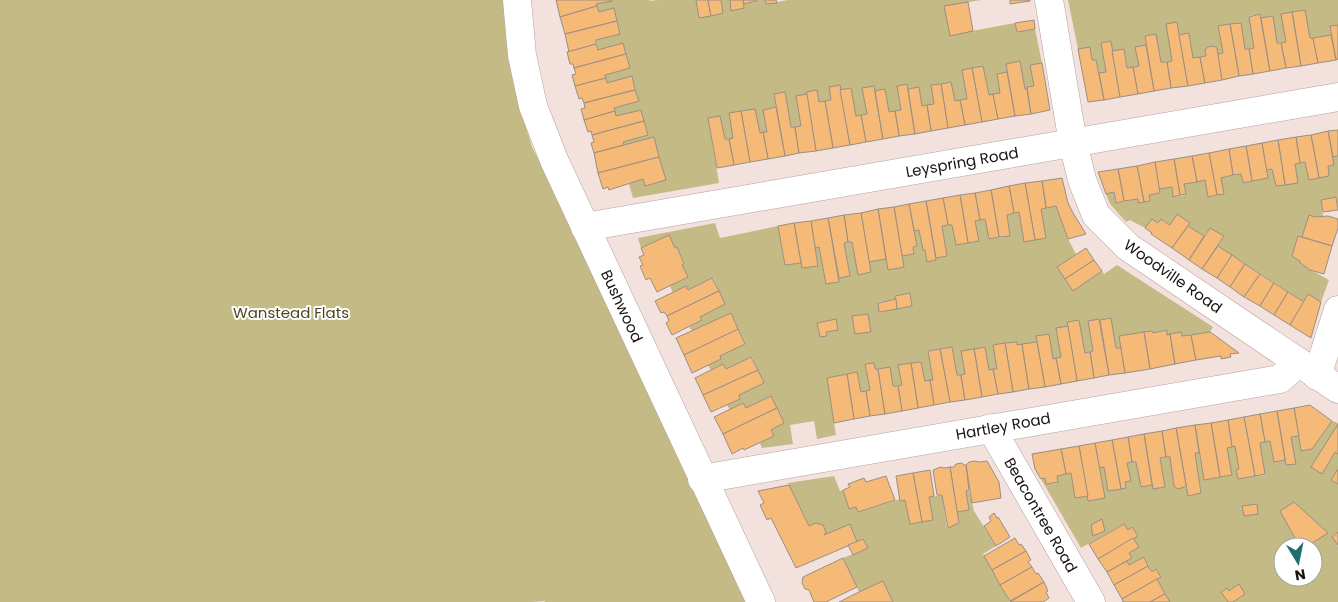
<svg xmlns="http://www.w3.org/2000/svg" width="1338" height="602" font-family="Poppins,sans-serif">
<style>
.green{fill:#c4ba86;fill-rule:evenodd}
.building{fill:#f5b978;stroke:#9a8e83}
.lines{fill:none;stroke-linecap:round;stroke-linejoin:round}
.minor-casing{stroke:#b4a29e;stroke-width:29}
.minor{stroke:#fff;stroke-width:28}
.labels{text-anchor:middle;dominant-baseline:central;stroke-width:4;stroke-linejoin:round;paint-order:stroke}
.street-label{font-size:15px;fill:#191312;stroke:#fff}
.park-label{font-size:15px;fill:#4b441f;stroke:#fff}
</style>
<rect width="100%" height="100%" fill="#f3e1dd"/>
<g class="green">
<polygon points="0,0 506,0 519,105 532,147 541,164 750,602 545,602 544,601 533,602 0,602"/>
<polygon points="612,0 650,0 650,1 657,0 696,0 699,18 723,13 721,0 730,0 732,10 744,8 744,4 756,2 756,0 765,0 766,4 788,0 981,0 945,6 950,35 1015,23 1017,32 1035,29 1042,63 1030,65 1034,86 1027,87 1027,89 1025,89 1020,61 1006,64 1007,72 997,74 1000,93 989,95 983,66 962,70 967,99 955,101 951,82 931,85 934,104 922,106 919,87 908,89 907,84 897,86 901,110 889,112 885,89 875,91 874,86 863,88 867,114 856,116 840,90 839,86 829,87 831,100 819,102 817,90 807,92 807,94 796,96 801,126 791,127 785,92 774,94 776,107 763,110 767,132 760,133 755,109 729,114 733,138 725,139 720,116 708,118 719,183 633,198 629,184 643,179 646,186 665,180 654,137 624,145 623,142 648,135 616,116 614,108 638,101 632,77 607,83 605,75 630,68 623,43 598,50 596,40 620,33 614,8 599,12 596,4"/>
<polygon points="1068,0 1338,0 1338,25 1330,26 1331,35 1277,43 1273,16 1261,18 1260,14 1249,16 1254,48 1245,49 1240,23 1218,26 1223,53 1217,54 1217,48 1214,46 1208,47 1205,50 1206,56 1193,58 1189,33 1179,35 1172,61 1161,62 1155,34 1145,36 1146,45 1136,47 1139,66 1127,68 1124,49 1112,51 1111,41 1101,43 1106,72 1099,73 1096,60 1092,60 1090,47 1078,49"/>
<polygon points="1338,156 1338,210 1336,197 1321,200 1323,216 1315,217 1309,215 1302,237 1298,236 1292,256 1300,261 1300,264 1329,280 1321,302 1308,295 1304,302 1218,246 1224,236 1210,228 1204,236 1188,226 1189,223 1177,214 1170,225 1162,219 1158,223 1152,219 1145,228 1130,220 1126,222 1110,204 1106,194 1114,192 1116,203 1138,199 1139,203 1150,201 1149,195 1159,189 1172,187 1174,197 1185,195 1184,184 1205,180 1209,197 1223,194 1221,178 1241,174 1243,183 1268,178 1266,170 1272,169 1276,186 1298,183 1295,164 1305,162 1309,179 1329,176 1328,166 1334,165 1333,157"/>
<path d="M1056,206l12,33 8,15 -19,13 16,23 29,-19 2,3 13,-9 96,62 -3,5 -28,4 -1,-4 -14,3 -1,-5 -13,3 -1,-2 -33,5 2,12h-5l-5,-30 -23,3 5,30 -8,2 -6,-33 -12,2 1,4 -12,2 5,29 -8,2 -4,-24 -12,7 -20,3 -1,-3 -22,3 3,24 -40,6 -5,-28 -24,4 5,29 -8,1 -4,-19 -23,3 4,20 -9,1 -3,-19 -15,2 -1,-6 -9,1 5,26 -9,2 -4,-20 -30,6 9,57 -19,4 -3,-18 -24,4 3,19 -31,4 -2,-5 14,-7 -3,-6 -1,-34 -24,12 -3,-5 -13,7 -3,-5 13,-6 -1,-4 25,-12 -12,-26 -26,12 -3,-5 -12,6 -3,-5 13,-6 -1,-3 25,-12 -14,-31 -39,18 -3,-4 12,-7 -1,-3 25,-13 -12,-26 -25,12 -2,-4 -13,7 -3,-7 18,-9 -6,-12 2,-2 -7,-15h-2l-6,-13 -28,13 -3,-10 77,-15 5,15 58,-12 7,39 16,-2 1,5 16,-2 -3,-18 4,-1 7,37 13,-2v-4l11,-2 -6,-33 8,-1 6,32 13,-2 -2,-10 17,-3 3,10 15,-2 -2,-11 12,-2 -1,-7 4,-1 -3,-15 5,-1 4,20h2l3,12 8,-2v-2l11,-2 -5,-30 10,-1 4,20 23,-4 -4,-20 10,-2 4,20 21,-3 -3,-21 12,-3 5,29 22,-3 -5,-29zM910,293l2,13 -32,6 -2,-10 18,-3 -1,-3zM836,319l2,11 -12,2 1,4 -7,1 -3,-14z"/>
<path d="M1332,421l6,2v1l-16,50 13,-22 3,2v15l-7,11 7,4v118h-168l-13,-23 -1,-9 -4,2 -8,-15 -15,8 -2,-4 5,-3 -3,-5 9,-6 -5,-9 -1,-10 -4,2 -5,-6 -42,24 -40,-69 4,-1 1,6 11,-1v-7l14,-3 4,25 13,-2 1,5 16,-3 -6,-30 5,-1 4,24 18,-3 -1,-6 6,-1 -4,-18 9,-1 5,25 11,-2 2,4 11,-2 -5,-29 10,-1 4,29 4,2 6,-1 2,-2 2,10 13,-2 -6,-40h4l5,27 28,-5 -5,-27 8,-2 4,23 -3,1 2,9 27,-4 -5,-32 10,-2 4,21 11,-2 1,5 9,-1 -4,-27 8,-1 13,13zM1283,547h30v30h-30z"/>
<polygon points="834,476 840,491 843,490 849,509 856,507 858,512 900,499 901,501 905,500 910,524 933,520 929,497 942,495 947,528 959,523 957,512 969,510 966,491 969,490 974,511 996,546 983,554 1010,602 893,602 883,581 859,592 843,558 867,548 863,539 857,542 824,535 826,532 822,525 816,523 809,526 788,483"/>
</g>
<g class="building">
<polygon points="556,0 612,0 612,1 596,4 597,6 560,17"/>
<polygon points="696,0 708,0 711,16 699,18"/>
<polygon points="708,0 721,0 723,13 711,16"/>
<polygon points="730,0 743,0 744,8 731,11"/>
<polygon points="743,0 756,0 757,1 744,4"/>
<polygon points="765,0 776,0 777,3 766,4"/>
<polygon points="1010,0 1030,0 1030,1 1010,4"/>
<polygon points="968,2 973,31 950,36 944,6"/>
<polygon points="597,6 599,12 614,8 617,21 565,34 560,17"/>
<polygon points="1305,10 1310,38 1313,38 1318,63 1301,66 1292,12"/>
<polygon points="1292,12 1301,66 1286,68 1281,43 1286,42 1281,14"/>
<polygon points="1260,14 1270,71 1253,74 1249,49 1254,48 1249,17"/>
<polygon points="1273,16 1277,43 1281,43 1286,68 1270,71 1261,18"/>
<polygon points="1034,20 1035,29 1017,32 1015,23"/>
<polygon points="617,21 620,34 596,40 596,44 569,52 565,34"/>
<polygon points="1177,22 1188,86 1171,88 1167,62 1172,61 1166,24"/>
<polygon points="1241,23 1245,49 1249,49 1253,74 1239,76 1230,24"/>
<polygon points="1230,24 1239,76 1222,80 1217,54 1223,53 1218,26"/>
<polygon points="1338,25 1338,59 1336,60 1330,26"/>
<polygon points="1189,33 1193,58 1200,57 1205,83 1188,86 1179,35"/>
<polygon points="1156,34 1161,62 1167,62 1171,88 1154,91 1145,36"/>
<polygon points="1331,35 1336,60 1318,63 1313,38"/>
<polygon points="1111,41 1120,97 1104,100 1099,73 1106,72 1101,43"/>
<polygon points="623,43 626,54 574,68 573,64 570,64 567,52 596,44 598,50"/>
<polygon points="1146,45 1154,91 1138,94 1133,67 1139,66 1135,47"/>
<polygon points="1214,46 1217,48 1222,80 1205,83 1200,57 1206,56 1205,50 1208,47"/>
<polygon points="1090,47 1092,60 1096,60 1104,100 1088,102 1078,49"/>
<polygon points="1124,49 1127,68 1133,67 1138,94 1120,97 1112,51"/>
<polygon points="626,54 630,68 605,75 606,78 575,86 572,75 576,74 574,68"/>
<polygon points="1020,61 1025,89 1027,89 1031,114 1015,116 1006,64"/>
<polygon points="1042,63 1050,110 1031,114 1027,87 1034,86 1030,65"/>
<polygon points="983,66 989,95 993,94 998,119 982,122 972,68"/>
<polygon points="972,68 982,122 965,125 960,100 967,99 962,70"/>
<polygon points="1007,72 1015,116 998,119 993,94 1000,93 997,74"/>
<polygon points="632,76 635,90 584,103 582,98 579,99 575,86 606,78 607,83"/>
<polygon points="951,82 955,101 960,100 965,125 948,128 941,84"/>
<polygon points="907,84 915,134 899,136 895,111 901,110 897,86"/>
<polygon points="941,84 948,128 931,131 927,105 934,104 931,85"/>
<polygon points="840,85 850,145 833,148 825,101 831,100 829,87"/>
<polygon points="874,86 883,139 866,142 861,115 867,114 862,88"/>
<polygon points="919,87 922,106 927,105 931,131 915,134 908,89"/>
<polygon points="851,88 856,116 861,115 866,142 850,145 840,90"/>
<polygon points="885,89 889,112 895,111 899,136 883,139 875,91"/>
<polygon points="635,90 639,101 614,108 615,111 584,120 581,109 585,108 584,103"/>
<polygon points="817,90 819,102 825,101 833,148 816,151 806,92"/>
<polygon points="785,92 791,127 795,127 799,153 785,156 774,94"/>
<polygon points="807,94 816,151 799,153 795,127 801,126 796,96"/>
<polygon points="776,107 785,156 768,159 763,132 767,132 763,110"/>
<polygon points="755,109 760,133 763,132 768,159 750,162 741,111"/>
<polygon points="641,110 644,121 592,135 591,131 588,132 584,120 615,111 616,116"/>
<polygon points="741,111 750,162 734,165 729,139 733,138 729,113"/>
<polygon points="720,116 725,139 729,139 734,165 717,168 708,118"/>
<polygon points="644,121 648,135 623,142 624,145 594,153 591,143 594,142 592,135"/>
<polygon points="1338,130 1338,156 1333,157 1328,131"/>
<polygon points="1328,131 1334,165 1328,166 1329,176 1319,178 1311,135"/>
<polygon points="1311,135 1319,178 1309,180 1305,162 1300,163 1296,137"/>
<polygon points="654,137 659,157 598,173 594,153"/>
<polygon points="1296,137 1300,163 1295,164 1298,183 1285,185 1278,140"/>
<polygon points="1278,140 1285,185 1276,186 1272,169 1266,170 1262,143"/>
<polygon points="1262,143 1268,178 1252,181 1246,146"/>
<polygon points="1246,146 1252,181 1243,183 1241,174 1233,175 1229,149"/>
<polygon points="1229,149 1233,175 1221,178 1224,194 1217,195 1209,153"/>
<polygon points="1209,153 1217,195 1208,197 1205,180 1197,182 1192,156"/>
<polygon points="1192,156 1197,182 1184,184 1186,194 1180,195 1174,159"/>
<polygon points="659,157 666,180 645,186 643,179 609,190 608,187 603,189 598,173"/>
<polygon points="1174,159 1180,195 1173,197 1172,187 1159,189 1155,162"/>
<polygon points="1155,162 1160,193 1149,195 1150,201 1144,202 1137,166"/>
<polygon points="1137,166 1144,202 1138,203 1138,199 1124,201 1118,169"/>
<polygon points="1118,169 1124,201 1116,203 1114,192 1106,194 1098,172"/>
<polygon points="1062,178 1068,203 1073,213 1086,234 1068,239 1056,206 1046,208 1042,181"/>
<polygon points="1042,181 1046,208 1041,209 1046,238 1035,240 1025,183"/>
<polygon points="1025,183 1035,240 1024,242 1019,212 1014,213 1009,186"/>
<polygon points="1009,186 1014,213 1007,215 1010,236 999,237 991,190"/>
<polygon points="991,190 999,237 989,239 985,219 980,220 975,193"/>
<polygon points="975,193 980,220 975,221 979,241 968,243 960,195"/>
<polygon points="960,195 968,243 956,245 952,225 948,225 943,198"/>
<polygon points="1336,197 1338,210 1323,212 1321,200"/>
<polygon points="943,198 948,225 942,226 947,256 936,258 926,201"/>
<polygon points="926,201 936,260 927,262 925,250 923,250 919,230 914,231 909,204"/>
<polygon points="909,204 917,246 913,247 914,254 902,256 894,207"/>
<polygon points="894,207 904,267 888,270 878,209"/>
<polygon points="878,209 886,259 869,262 861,213"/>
<polygon points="861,213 871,272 858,275 852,242 848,242 844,215"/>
<polygon points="1177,214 1190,223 1172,248 1151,234 1152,233 1145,228 1152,219 1158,223 1161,219 1170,225"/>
<polygon points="844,215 848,242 844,243 850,276 839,278 828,218"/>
<polygon points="1309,215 1315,217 1328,216 1338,219 1338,228 1332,246 1302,237"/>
<polygon points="828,218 839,282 826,284 819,247 815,248 811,221"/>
<polygon points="811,221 818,266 802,268 794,223"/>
<polygon points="794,223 801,263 785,265 778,226"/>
<polygon points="1188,226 1204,236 1189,260 1172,248"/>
<polygon points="1210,228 1224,236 1202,269 1189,260"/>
<polygon points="669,235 675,248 677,247 684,264 682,265 688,277 657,292 650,278 646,280 640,266 643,265 639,257 644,255 641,248"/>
<polygon points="1298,236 1332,246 1324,274 1310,270 1300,263 1300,261 1292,256"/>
<polygon points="1218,246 1232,255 1217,278 1202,269"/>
<polygon points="1086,248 1094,260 1065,279 1057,267"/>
<polygon points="1232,255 1245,264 1230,287 1217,278"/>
<polygon points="1094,260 1102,271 1073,291 1065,279"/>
<polygon points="1245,264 1260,274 1244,297 1230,287"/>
<polygon points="1260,274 1274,283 1260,306 1244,297"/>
<polygon points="712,278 719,291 667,316 664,312 661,313 655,301 686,286 688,290"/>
<polygon points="1274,283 1288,292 1274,315 1260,306"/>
<polygon points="719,291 725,304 700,317 702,320 672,335 666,323 669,321 667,316"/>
<polygon points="1288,292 1304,302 1290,325 1274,315"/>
<polygon points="910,293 912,306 897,309 895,296"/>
<polygon points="1308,294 1321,302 1311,338 1290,325"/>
<polygon points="896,299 897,309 879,312 878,303"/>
<polygon points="731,313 738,329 737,330 684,355 676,338"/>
<polygon points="868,314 871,332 855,334 852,316"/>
<polygon points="1111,318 1116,348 1121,348 1125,373 1109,375 1100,320"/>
<polygon points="836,319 838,330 826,332 827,336 820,337 817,323"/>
<polygon points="1099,319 1109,375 1094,378 1090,352 1093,351 1088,321"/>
<polygon points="1079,320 1085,353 1090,352 1094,378 1077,381 1067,322"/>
<polygon points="1068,326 1077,381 1061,384 1056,358 1061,357 1056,328"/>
<polygon points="738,329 745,344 720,356 721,359 692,373 684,355"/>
<polygon points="1167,330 1167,335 1170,334 1175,364 1150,369 1144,332 1152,331 1153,333"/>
<polygon points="1144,332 1150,369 1125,373 1119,336"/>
<polygon points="1181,332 1182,336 1191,335 1196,360 1175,364 1170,334"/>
<polygon points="1210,332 1213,334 1239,353 1230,354 1231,357 1221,359 1221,356 1196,360 1191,335"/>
<polygon points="1049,334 1053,359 1056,358 1061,384 1045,387 1036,336"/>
<polygon points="1017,342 1017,345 1022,344 1029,389 1013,392 1005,343"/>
<polygon points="1037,342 1045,387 1029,389 1022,344"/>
<polygon points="1005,343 1013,392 998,394 993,369 997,369 993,345"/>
<polygon points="952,347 957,375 961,375 965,400 950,402 940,349"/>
<polygon points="985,347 989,370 993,369 998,394 982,397 974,349"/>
<polygon points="940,349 950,402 934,405 930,380 933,380 928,351"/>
<polygon points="974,349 982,397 965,400 961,375 965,374 961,351"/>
<polygon points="751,357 758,370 703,395 695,378 723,364 726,369"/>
<polygon points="921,362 925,381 930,380 934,405 918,408 911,363"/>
<polygon points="874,363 875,369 878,369 885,414 870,416 866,391 870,390 865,364"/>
<polygon points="911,363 918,408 902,411 898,386 902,385 898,365"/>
<polygon points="890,367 893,386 898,386 902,411 885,414 878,369"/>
<polygon points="758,370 764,383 739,395 740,399 711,412 703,395"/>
<polygon points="857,372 861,392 866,391 870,416 854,419 847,374"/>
<polygon points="847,374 854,419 834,423 827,378"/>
<polygon points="771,396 777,408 723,434 714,417 743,403 746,408"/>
<polygon points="1310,405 1332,421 1312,449 1301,451 1294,408"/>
<polygon points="777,408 784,423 771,430 774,436 744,450 743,448 732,454 723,434"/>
<polygon points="1294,408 1299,436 1291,437 1296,464 1286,465 1277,411"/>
<polygon points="1277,411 1285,460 1274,462 1270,441 1265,442 1260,414"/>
<polygon points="1260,414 1265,442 1260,443 1265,474 1255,476 1244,417"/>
<polygon points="1244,417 1255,476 1238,479 1236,470 1239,469 1235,446 1232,447 1228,420"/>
<polygon points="1228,420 1232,447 1227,448 1232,475 1220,477 1211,423"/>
<polygon points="1211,423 1220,477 1204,480 1195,425"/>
<polygon points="1338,424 1338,454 1335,452 1322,474 1311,467"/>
<polygon points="1195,425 1199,453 1195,453 1201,493 1188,496 1176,428"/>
<polygon points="1176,428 1186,485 1184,487 1178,489 1174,486 1170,457 1166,457 1162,431"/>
<polygon points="1162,431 1166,457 1160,458 1165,487 1153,489 1144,434"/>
<polygon points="1144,434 1152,485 1141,487 1136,462 1132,462 1128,437"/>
<polygon points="1128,437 1132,462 1127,463 1131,481 1125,482 1126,488 1121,489 1112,440"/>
<polygon points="1112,440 1121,489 1108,491 1104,467 1099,468 1095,443"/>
<polygon points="1095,443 1105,498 1088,501 1079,446"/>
<polygon points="1079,446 1088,496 1075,498 1071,473 1066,474 1061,449"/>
<polygon points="1061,449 1066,474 1057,476 1058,482 1046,484 1045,478 1041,479 1035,469 1032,454"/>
<polygon points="975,461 979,462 987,461 999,482 1001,498 972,503 966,465 969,462"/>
<polygon points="962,463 964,465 966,465 969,490 966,491 969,510 957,512 950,467 954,467 956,464"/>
<polygon points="941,467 944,468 950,467 959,523 948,528 942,495 937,495 933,470"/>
<polygon points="1338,469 1338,484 1331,480"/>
<polygon points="930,470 934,496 929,497 933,520 922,522 913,473"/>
<polygon points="913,473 922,522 910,524 905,500 900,501 896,476"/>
<polygon points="886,476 895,500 858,512 856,507 849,509 843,490 850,487 848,484 864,478 866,482"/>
<polygon points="789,485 809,526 816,523 823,525 826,532 824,535 850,524 857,542 796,568 771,518 767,520 760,505 764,503 758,491"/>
<polygon points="1294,502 1328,533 1306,547 1300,547 1280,511"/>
<polygon points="1257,504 1258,514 1244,516 1242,506"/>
<polygon points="994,513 997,518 998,517 1010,537 996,546 984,526 991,521 989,517"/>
<polygon points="1102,519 1105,531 1093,536 1091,525"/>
<polygon points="1124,524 1128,530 1132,527 1138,536 1098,559 1089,544"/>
<polygon points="1338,532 1338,545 1332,537"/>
<polygon points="1015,538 1019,545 1021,544 1026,551 992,570 984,556"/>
<polygon points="1133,538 1139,547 1129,553 1132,558 1107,572 1098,559"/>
<polygon points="863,539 868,548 853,555 848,545"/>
<polygon points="1026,551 1031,560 1028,562 1032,567 1000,585 992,570"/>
<polygon points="1144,557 1148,566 1114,585 1107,572 1127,561 1129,565"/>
<polygon points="843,558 857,587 826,602 814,602 809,590 805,589 802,583 803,577"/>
<polygon points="1148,566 1152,572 1156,569 1161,577 1122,599 1114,585"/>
<polygon points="1032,567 1036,574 1038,573 1044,582 1010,601 1000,585"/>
<polygon points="1157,579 1165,594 1150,602 1123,602 1122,599"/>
<polygon points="883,581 893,602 839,602 859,592"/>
<polygon points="1044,582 1048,591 1046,592 1049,598 1043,602 1010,602"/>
<polygon points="1239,584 1245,594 1233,602 1228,602 1221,592 1227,588 1229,591"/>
<polygon points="1165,594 1170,602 1150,602"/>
</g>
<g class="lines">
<g class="minor-casing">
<g id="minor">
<polyline points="517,0 522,55 533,106 554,160 761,602"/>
<polyline points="1049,0 1073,143 1082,180 1096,215 1128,247 1338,389"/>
<polyline points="585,227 1338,97"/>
<polyline points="1317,376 1338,310"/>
<polyline points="991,428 1091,602"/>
<polyline points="702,479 1280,379 1299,362"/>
</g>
</g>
<use href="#minor" class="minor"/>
</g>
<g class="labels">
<g class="street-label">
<text transform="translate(962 162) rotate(-10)">Leyspring Road</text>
<text transform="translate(1173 276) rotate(35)">Woodville Road</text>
<text transform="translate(622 306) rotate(65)">Bushwood</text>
<text transform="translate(1003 426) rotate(-10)">Hartley Road</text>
<text transform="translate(1041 515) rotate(60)">Beacontree Road</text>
</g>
<g class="park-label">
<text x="291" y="312">Wanstead Flats</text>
</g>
</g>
<g transform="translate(1298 562) rotate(170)"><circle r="24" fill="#ffffff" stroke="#a3a1a0"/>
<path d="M0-4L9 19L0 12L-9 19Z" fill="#216d6e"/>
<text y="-8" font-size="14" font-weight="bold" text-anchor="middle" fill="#191312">N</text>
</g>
</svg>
